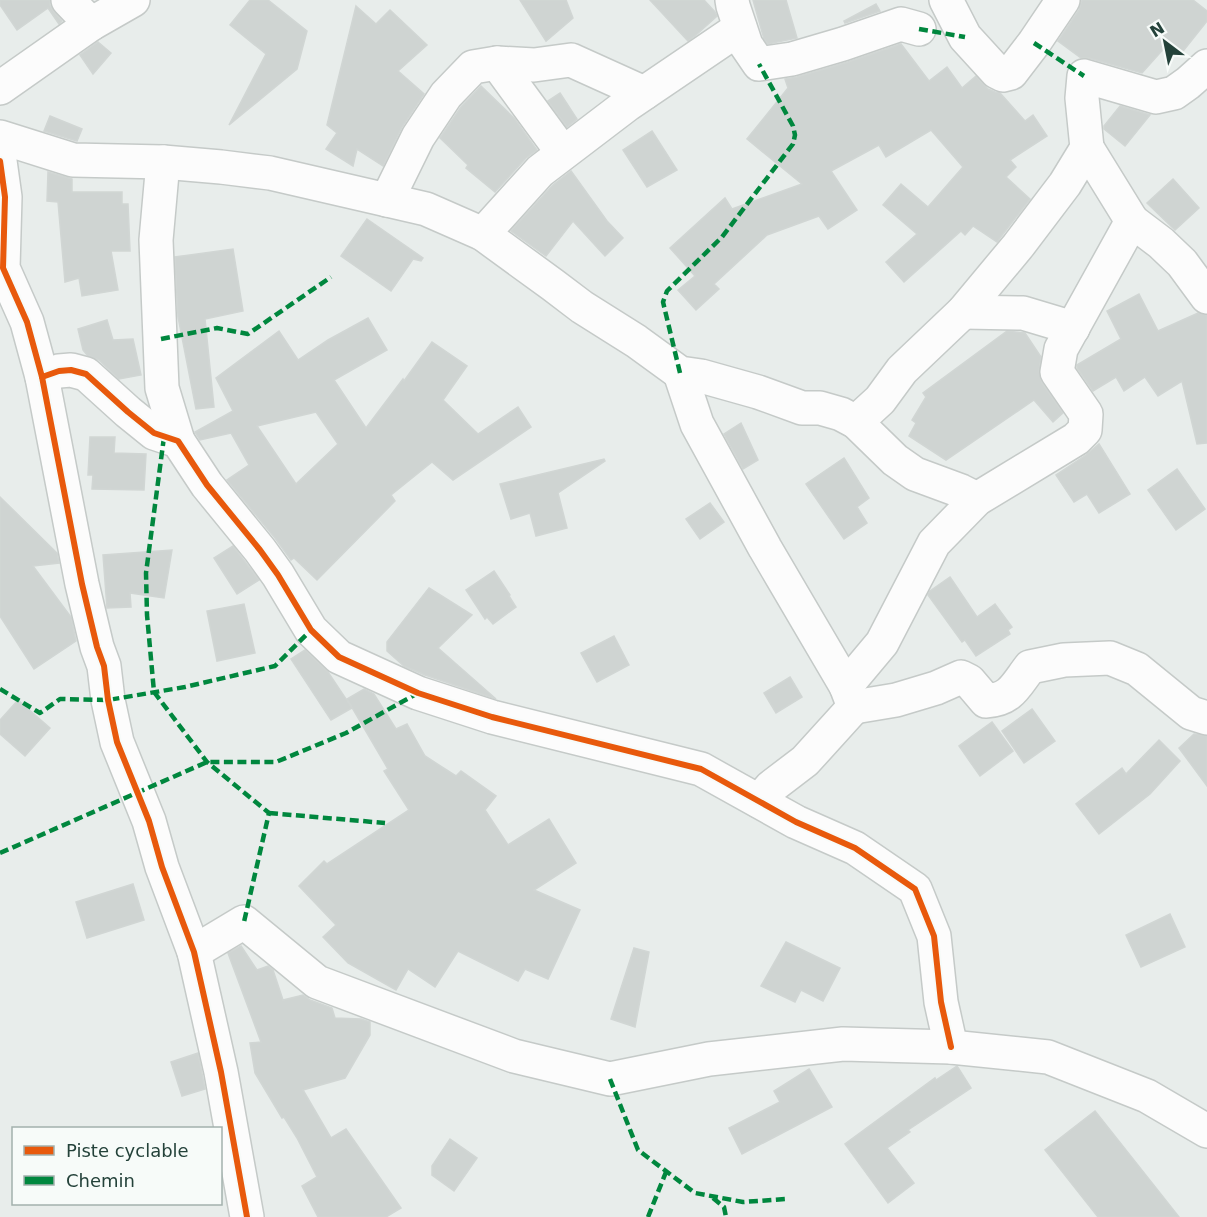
<svg xmlns="http://www.w3.org/2000/svg" width="1207" height="1217" font-family="'DejaVu Sans',sans-serif">
<style>
.building{fill:#cfd4d2;stroke:#d1d6d4;stroke-width:1.5;fill-rule:evenodd}
.lines{fill:none;stroke-linecap:round;stroke-linejoin:round}
.minor-casing{stroke:#c5cac8;stroke-width:36}
.minor{stroke:#fcfcfc;stroke-width:33}
.quiet{stroke:#00873e;stroke-width:4.5;stroke-dasharray:9 4.5;stroke-linecap:butt}
.cycleway-casing{stroke:#f7fbf9;stroke-width:10}
.cycleway{stroke:#e8590c;stroke-width:6}
</style>
<rect width="100%" height="100%" fill="#e8edeb"/>
<g class="building">
<polygon points="0,0 50,0 50,5 54,12 62,21 59,24 48,8 17,30 0,5"/>
<polygon points="250,0 268,0 307,31 297,69 229,125 266,54 230,25"/>
<polygon points="520,0 566,0 573,18 546,41"/>
<polygon points="650,0 704,0 715,12 717,16 696,35 688,41"/>
<polygon points="753,0 786,0 797,38 768,44 764,39"/>
<polygon points="1082,0 1193,0 1207,11 1207,21 1180,55 1167,45 1142,73 1089,58 1081,58 1058,41 1079,10"/>
<polygon points="876,4 880,11 845,23 844,21"/>
<polygon points="356,6 376,24 390,10 427,45 398,71 424,94 402,127 383,166 357,149 353,166 326,149 337,133 327,125"/>
<polygon points="98,42 111,53 93,74 80,55"/>
<polygon points="901,44 929,81 947,67 962,88 976,76 988,89 995,92 1000,93 1025,121 1033,115 1047,136 1010,160 1016,167 1006,177 1030,199 1003,234 997,242 973,226 965,235 961,231 904,282 886,262 917,234 883,205 901,184 928,207 963,167 931,130 886,157 879,145 831,171 857,210 828,229 819,216 767,235 714,284 719,289 696,310 678,290 695,276 670,248 725,198 732,209 802,184 747,139 788,88 785,79 797,77 848,62"/>
<polygon points="481,86 514,118 537,150 526,158 495,192 466,168 468,165 440,138 461,107"/>
<polygon points="560,93 577,119 567,127 548,101"/>
<polygon points="1120,106 1150,115 1125,146 1104,129 1104,126"/>
<polygon points="50,116 82,129 77,141 44,131"/>
<polygon points="652,131 677,170 647,187 623,150"/>
<polygon points="571,171 607,221 623,238 605,256 573,221 546,256 511,231 553,185"/>
<polygon points="48,172 72,179 72,192 122,192 122,204 128,204 130,251 111,251 118,290 82,296 79,278 65,282 58,202 47,201"/>
<polygon points="1173,179 1199,208 1175,230 1147,203"/>
<polygon points="367,219 423,258 421,261 413,259 391,291 341,256"/>
<polygon points="233,249 243,311 205,319 214,407 196,409 178,317 175,257"/>
<polygon points="1139,294 1158,331 1198,313 1207,315 1207,443 1197,444 1182,381 1158,396 1145,377 1124,391 1116,377 1093,391 1077,368 1077,365 1121,339 1107,311"/>
<path d="M368,318l19,32 -53,30 32,48 37,-49 1,2 28,-39 35,24 -24,34 35,34 40,-27 13,20 -78,53 -21,-18 -41,33 4,6 -78,79 -23,-22 -3,2 -16,-22 -48,-58 22,-15 -18,-32 -31,7 -5,-8 38,-21 -17,-33 63,-47 19,29 30,-20zM316,412l22,32 -42,40 -39,-58z"/>
<polygon points="107,320 113,340 133,339 141,375 119,379 99,360 87,355 83,350 78,329"/>
<polygon points="1007,331 1025,333 1041,357 1039,370 1042,383 1063,413 1053,422 1034,400 946,460 909,436 916,423 912,420 926,397 923,393"/>
<polygon points="741,423 758,460 743,469 724,434"/>
<polygon points="90,437 115,437 114,453 146,454 144,490 92,489 93,475 88,475"/>
<polygon points="1099,444 1130,494 1099,513 1087,494 1074,502 1056,475 1086,455"/>
<polygon points="844,458 869,498 857,507 867,523 844,539 806,484"/>
<polygon points="604,459 605,461 558,493 567,528 536,536 530,513 511,519 500,484"/>
<polygon points="1177,469 1205,509 1176,530 1148,490"/>
<polygon points="0,497 57,553 59,563 33,566 71,617 76,641 34,669 0,616"/>
<polygon points="710,503 724,522 700,539 686,519"/>
<polygon points="233,546 259,580 237,594 214,558"/>
<polygon points="172,550 164,598 130,593 131,607 107,608 103,555"/>
<polygon points="494,571 510,595 509,596 516,607 493,624 487,617 485,619 466,590"/>
<polygon points="950,577 977,617 995,604 1012,627 1008,630 1010,634 976,656 965,640 962,642 928,595 930,591"/>
<polygon points="429,588 472,615 438,648 496,699 425,675 404,666 387,651 387,642"/>
<polygon points="244,604 255,653 217,661 207,611"/>
<polygon points="614,636 629,665 597,682 581,653"/>
<polygon points="305,650 328,672 352,708 331,720 291,659"/>
<polygon points="790,677 802,697 776,713 764,693"/>
<polygon points="364,689 374,694 396,729 407,724 425,756 456,776 461,771 496,796 485,810 508,845 549,819 576,863 534,890 580,910 548,979 525,969 518,981 458,951 435,987 408,969 396,990 348,963 323,937 336,925 299,886 324,861 327,864 409,810 384,771 388,769 347,699"/>
<polygon points="18,700 50,728 25,756 0,734 0,720"/>
<polygon points="1032,709 1055,741 1024,763 1002,731"/>
<polygon points="992,722 1013,751 980,776 959,746"/>
<polygon points="1194,734 1207,736 1207,786 1179,748"/>
<polygon points="1159,740 1180,761 1150,794 1099,834 1076,804 1122,768 1126,774"/>
<polygon points="133,884 144,920 87,938 76,902"/>
<polygon points="1170,914 1185,947 1141,967 1126,935"/>
<polygon points="786,942 840,968 823,1001 801,990 795,1002 761,986"/>
<polygon points="241,946 257,970 268,966 273,970 283,1000 303,995 310,1000 332,1008 335,1018 361,1019 370,1022 370,1035 345,1078 303,1090 331,1138 346,1129 401,1208 386,1217 318,1217 302,1186 317,1177 297,1138 284,1117 282,1118 255,1073 250,1043 261,1042 228,953"/>
<polygon points="634,948 649,952 635,1027 611,1019"/>
<polygon points="198,1053 205,1089 182,1096 171,1062"/>
<polygon points="957,1066 971,1088 908,1130 910,1132 887,1148 914,1183 888,1203 845,1144 935,1078 936,1080"/>
<polygon points="809,1069 832,1107 742,1154 729,1128 780,1102 774,1091"/>
<polygon points="1095,1111 1179,1217 1098,1217 1045,1150"/>
<polygon points="450,1139 477,1158 454,1191 432,1175 432,1166"/>
</g>
<g class="lines">
<g class="minor-casing">
<g id="minor">
<polyline points="68,0 91,24"/>
<polyline points="732,0 733,6 746,45 759,64 792,59 843,44 901,24 919,29"/>
<polyline points="946,0 965,37 997,72 1003,75 1011,73 1034,43 1063,0"/>
<polyline points="497,63 563,153"/>
<polyline points="0,88 91,24 133,0"/>
<polyline points="0,137 73,160 163,162 221,167 270,173 426,209 483,234 553,285 582,307 636,341 680,373 701,376 758,392 802,408 820,408 841,414 856,422 895,460 915,474 961,491 977,499"/>
<polyline points="0,161 5,197 3,268 27,322 42,377 82,584 97,647 104,666 108,700 117,742 149,821 162,867 194,952 221,1072 247,1217"/>
<polyline points="163,162 156,240 162,388 178,441"/>
<polyline points="387,200 418,137 446,95 473,67 497,63 534,65 571,60 644,93"/>
<polyline points="1132,221 1161,243 1182,263 1207,297"/>
<polyline points="483,234 540,171 628,104 740,28"/>
<polyline points="963,312 1023,313 1073,328"/>
<polyline points="680,373 697,424 765,548 846,686 854,707 805,761 771,787 759,801"/>
<polyline points="42,377 59,371 71,370 86,374 128,412 154,433 178,441 207,485 260,550 278,575 311,630 339,657 418,693 492,717 701,769 796,822 855,848 915,889 934,936 941,1002 951,1047"/>
<polyline points="856,422 880,400 902,370 963,312 1018,246 1065,184 1087,148 1082,98 1084,76 1156,97 1174,93 1188,83 1207,66"/>
<polyline points="846,686 882,643 934,543 977,499 1076,439 1085,430 1086,414 1057,372 1061,349 1132,221 1087,148"/>
<path d="M854,707l42,-7 40,-12 25,-11 8,4 17,20c25,-1 30,-16 44,-34l34,-7 46,-2 27,11 54,44 16,5"/>
<polyline points="194,952 244,922 317,982 514,1056 610,1079 709,1059 843,1044 951,1047 1048,1057 1147,1096 1207,1131"/>
</g>
</g>
<use href="#minor" class="minor"/>
<g class="quiet">
<polyline points="919,29 965,37"/>
<polyline points="1034,43 1084,76"/>
<polyline points="161,339 217,328 248,334 331,277"/>
<polyline points="680,373 663,302 667,291 722,237 793,144 795,135 793,126 759,64"/>
<polyline points="164,437 146,573 147,615 154,692 207,762 269,813 244,922"/>
<polyline points="0,689 40,713 60,699 108,700 185,687 275,666 311,630"/>
<polyline points="269,813 385,823"/>
<polyline points="0,853 207,762 276,762 346,733 418,693"/>
<polyline points="610,1079 638,1150 695,1193 743,1202 786,1199"/>
<polyline points="713,1198 724,1207 726,1217"/>
<polyline points="648,1217 666,1172"/>
</g>
<g class="cycleway-casing">
<g id="cycleway">
<polyline points="0,161 5,197 3,268 27,322 42,377 82,584 97,647 104,666 108,700 117,742 149,821 162,867 194,952 221,1072 247,1217"/>
<polyline points="42,377 59,371 71,370 86,374 128,412 154,433 178,441 207,485 260,550 278,575 311,630 339,657 418,693 492,717 701,769 796,822 855,848 915,889 934,936 941,1002 951,1047"/>
</g>
</g>
<use href="#cycleway" class="cycleway"/>
</g>
<rect x="12" y="1127" width="210" height="78" fill="#f7fbf9" stroke="#a3b1ad" stroke-width="1.5"/>
<rect x="24" y="1146" width="30" height="9" fill="#e8590c" stroke="#a3b1ad" stroke-width="1.5"/>
<text x="66" y="1157" font-size="18" fill="#24423a">Piste cyclable</text>
<rect x="24" y="1176" width="30" height="9" fill="#00873e" stroke="#a3b1ad" stroke-width="1.5"/>
<text x="66" y="1187" font-size="18" fill="#24423a">Chemin</text>
<g transform="translate(1165 42) rotate(328)" stroke="#f7fbf9" stroke-width="4.5" paint-order="stroke">
<path d="M0-4.5L10 22L0 15L-10 22Z" fill="#24423a"/>
<text y="-9" font-size="16" font-weight="bold" text-anchor="middle" fill="#24423a">N</text>
</g>
</svg>
